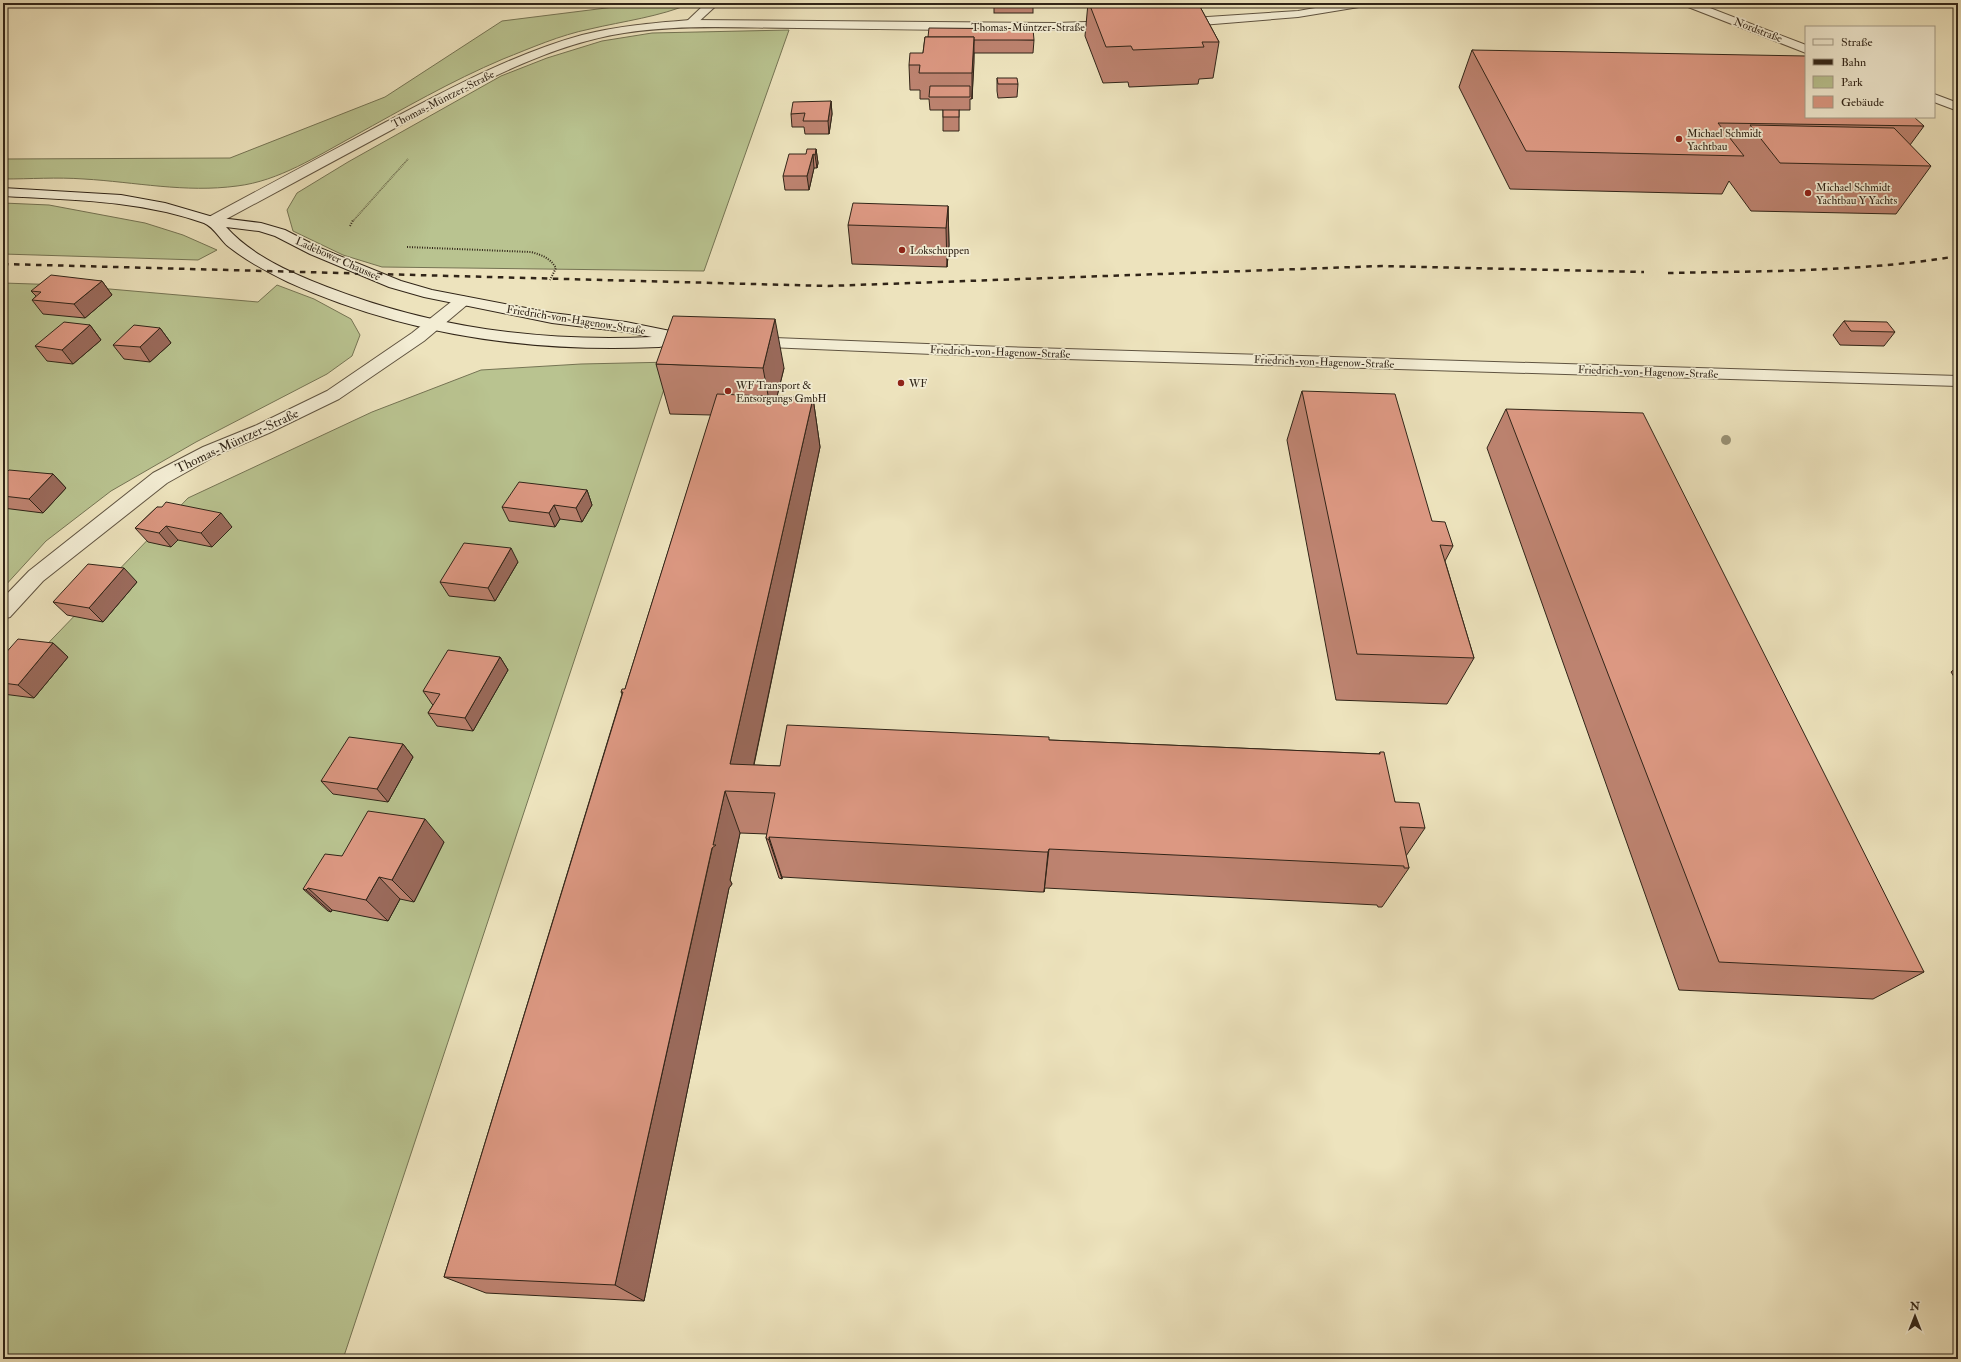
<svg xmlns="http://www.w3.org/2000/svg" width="1961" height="1362" font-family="'IM FELL Double Pica',serif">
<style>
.green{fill:#b9c390;stroke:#757454}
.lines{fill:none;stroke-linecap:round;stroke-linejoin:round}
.lane-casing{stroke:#605441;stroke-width:2}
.street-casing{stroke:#605441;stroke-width:2}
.secondary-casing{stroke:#312518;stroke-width:2}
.path-far1{stroke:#312518;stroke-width:1.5;stroke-dasharray:0.5 1;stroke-linecap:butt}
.path{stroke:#312518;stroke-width:2;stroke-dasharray:1 1.5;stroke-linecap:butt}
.lane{fill:#f3edd4;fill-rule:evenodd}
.street{fill:#f3edd4;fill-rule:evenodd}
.secondary{fill:#f3edd4;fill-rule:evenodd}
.rail{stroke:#312518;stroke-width:2.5;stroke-dasharray:5.5 5.5;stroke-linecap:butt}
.tree{fill:#989073}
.wall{fill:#bd8370;stroke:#312518}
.shaded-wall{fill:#9a6a5b;stroke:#312518}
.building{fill:#dc9882;stroke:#312518}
.poi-dot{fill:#8f2418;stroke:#f3edd4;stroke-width:1.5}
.labels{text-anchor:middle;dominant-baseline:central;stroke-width:3.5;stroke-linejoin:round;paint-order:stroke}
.far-street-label{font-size:11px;fill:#312518;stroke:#f3edd4}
.far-poi-label{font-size:11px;fill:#312518;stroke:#f3edd4;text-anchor:start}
.street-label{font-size:13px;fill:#312518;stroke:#f3edd4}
</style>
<rect width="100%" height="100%" fill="#ede3bd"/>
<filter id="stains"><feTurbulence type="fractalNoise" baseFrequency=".005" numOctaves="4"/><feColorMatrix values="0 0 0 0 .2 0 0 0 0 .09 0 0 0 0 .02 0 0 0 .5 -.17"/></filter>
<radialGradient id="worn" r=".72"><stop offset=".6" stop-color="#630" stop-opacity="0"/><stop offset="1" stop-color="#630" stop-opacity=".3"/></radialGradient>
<g class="green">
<path d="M646,3h46c-33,14 -68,18 -102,26 -30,6 -59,19 -87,30 -52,22 -100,50 -149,77 -37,20 -75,45 -117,50 -52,7 -102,-4 -153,-7 -27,-2 -54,0 -81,0v-20l227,-1 155,-61 117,-76z"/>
<polygon points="789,30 704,271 382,267 343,255 293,231 287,210 297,193 348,162 501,76 547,58 602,41 652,33"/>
<polygon points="3,203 49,205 145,223 183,235 217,250 198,260 3,254"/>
<polygon points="3,283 64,285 258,302 277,285 314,299 351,319 360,335 352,356 327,374 196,442 111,491 46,541 3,588"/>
<polygon points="673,362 343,1359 3,1359 3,690 188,498 372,412 481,370 581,364"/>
</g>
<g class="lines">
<g class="lane-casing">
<polygon id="lane" points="706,3 719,3 694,26 686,26 684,24 686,22"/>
</g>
<g class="street-casing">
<g id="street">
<polygon points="1344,3 1371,3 1365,6 1298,17 1177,27 1171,23 1177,19 1298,11"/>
<polygon points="1681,3 1697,3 1806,45 1806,53 1683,5"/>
<path d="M690,20l366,3 61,-2 6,4 -6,4c-106,3 -212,0 -318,-1 -58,0 -118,-4 -175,5 -79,12 -158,57 -227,94 -60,32 -120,65 -180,97h-10l-2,-3 2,-3c59,-32 119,-64 179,-96 63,-33 127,-68 196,-87 36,-9 71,-12 108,-15z"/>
<polygon points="1934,94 1958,103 1958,111 1934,102"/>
<polygon points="462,296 468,298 470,301 468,304 424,341 339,399 269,433 217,455 167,483 43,581 10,617 3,619 3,598 29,571 153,473 203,447 257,425 327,391 412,333 456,298"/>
<polygon points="750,337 1003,347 1958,376 1958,386 1003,357 744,346 742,342 744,338"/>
</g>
</g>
<g class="secondary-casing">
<path id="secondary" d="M3,188l118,7 44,8 48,14 48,6 24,7 35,18 81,33 31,9 120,23 74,9 64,13 6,1 2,4 -2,4 -6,1 -24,-5 1,2 -2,4 -6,1c-127,6 -254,-12 -371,-65 -21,-10 -41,-21 -59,-35 -8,-6 -15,-20 -25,-24 -65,-23 -133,-23 -201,-27zM226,227l33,4 16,5 35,18 79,33 35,10 128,26 74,9 26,5c-113,5 -219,-9 -325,-50 -36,-14 -75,-31 -101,-60z"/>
</g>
<polyline class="path-far1" points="353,221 408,159"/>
<g class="path">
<polyline points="350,226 353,220"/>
<path d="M407,247l124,5c11,3 19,6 25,16l-6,12"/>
</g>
<use href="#lane" class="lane"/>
<use href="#street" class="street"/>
<use href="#secondary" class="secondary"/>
<g class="rail">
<polyline points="3,264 828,286 1382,266 1644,272"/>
<path d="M1668,273c97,-2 194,-1 290,-17"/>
</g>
</g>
<circle class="tree" cx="1726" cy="440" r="5"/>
<g class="wall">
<rect x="945" y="3" width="13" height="2"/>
<rect x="994" y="3" width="39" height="10"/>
<polygon points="1088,3 1198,3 1219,42 1213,78 1199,79 1198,84 1129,87 1128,82 1103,83 1085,36"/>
<polygon points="925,37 1034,40 1033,53 974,53 972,99 970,99 970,110 959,110 959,131 943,131 943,110 930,110 929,99 920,99 920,90 910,90 909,65 923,53"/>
<polygon points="1472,50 1924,126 1910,145 1931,166 1896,214 1751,211 1729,181 1722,194 1510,189 1459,87"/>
<polygon points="997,78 1018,84 1017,97 998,98 997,91"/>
<polygon points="831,101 832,114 829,134 805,134 804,127 792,127 791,114"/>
<polygon points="816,149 818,163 817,168 814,168 809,190 785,190 783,176 806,154"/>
<polygon points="948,206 949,245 947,267 852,264 848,225"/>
<polygon points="102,281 112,295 85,318 43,314 32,300 36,296 31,291"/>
<polygon points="1844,321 1895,332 1884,346 1840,345 1833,335"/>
<polygon points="90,325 101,340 73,364 47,361 35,346"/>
<polygon points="160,328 171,343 150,362 124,359 113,345"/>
<polygon points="656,364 784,368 777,396 813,398 820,447 754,765 780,766 1049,740 1379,754 1380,752 1395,802 1425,828 1406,856 1409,868 1382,907 1378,907 1377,905 1045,888 1044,892 1040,892 782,877 782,879 779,878 766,838 767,834 740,833 730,880 732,884 729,888 644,1301 486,1293 444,1277 622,694 621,692 625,689 711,415 670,414"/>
<polygon points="1302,391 1432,521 1453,546 1445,561 1474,658 1447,704 1336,700 1287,440"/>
<polygon points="1506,409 1924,972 1873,999 1679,990 1487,448"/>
<polygon points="53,474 66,488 43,513 3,508 3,476"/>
<polygon points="587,490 592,505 582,522 560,519 555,527 509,521 502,507"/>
<polygon points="157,507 232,527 212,547 178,540 171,547 148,542 135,528"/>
<polygon points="518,562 495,601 449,596 440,582"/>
<polygon points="137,582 103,622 67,615 53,602"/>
<polygon points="53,643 68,657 34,698 3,694 3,656"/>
<polygon points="500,657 508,670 473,731 437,726 428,713 433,705 432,704 423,691"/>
<polygon points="1958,666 1958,683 1951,672"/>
<polygon points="403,744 413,757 388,802 333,794 321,781"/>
<polygon points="444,842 414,902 400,899 388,921 332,910 331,912 328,911 303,889 342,856"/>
</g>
<g class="shaded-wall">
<polygon points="974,37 974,63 972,99 972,73"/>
<polygon points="831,101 832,114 829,134 828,121"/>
<polygon points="816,149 818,163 817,168 815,155"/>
<polygon points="813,154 814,168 809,190 807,176"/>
<polygon points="948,206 949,245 947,267 946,228"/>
<polygon points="102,281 112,295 85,318 74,304"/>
<polygon points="775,319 784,368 772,417 763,368"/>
<polygon points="90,325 101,340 73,364 62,350"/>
<polygon points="160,328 171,343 150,362 140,347"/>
<polygon points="813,398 820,447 748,792 730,764"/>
<polygon points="53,474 66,488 43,513 29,499"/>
<polygon points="587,490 592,505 582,522 576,508"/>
<polygon points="554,505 560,519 555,527 549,513"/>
<polygon points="221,513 232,527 212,547 201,533"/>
<polygon points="166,526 178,540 171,547 159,533"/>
<polygon points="511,548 518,562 495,601 488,588"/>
<polygon points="124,568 137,582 103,622 89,608"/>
<polygon points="53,643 68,657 34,698 18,685"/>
<polygon points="500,657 508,670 473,731 465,718"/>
<polygon points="403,744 413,757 388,802 377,789"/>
<polygon points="725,791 740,833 730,880 732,884 729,888 644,1301 615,1285"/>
<polygon points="425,819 444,842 414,902 392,880"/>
<polygon points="769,837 782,877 782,879 769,840"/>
<polygon points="3,846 6,848 3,852"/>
<polygon points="1049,849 1044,892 1048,852"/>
<polygon points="379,877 400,899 388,921 366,900"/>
<polygon points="308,888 332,910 331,912 306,890"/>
</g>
<g class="building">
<polygon points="1089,3 1198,3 1219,42 1202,42 1204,47 1133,50 1131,46 1106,47"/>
<polygon points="929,28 1033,29 1034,40 974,40 974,37 928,37"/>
<polygon points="925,37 974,37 972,73 919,73 920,65 909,65 910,53 923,53"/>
<polygon points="1472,50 1806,56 1806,117 1914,117 1924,126 1718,123 1744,156 1526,151"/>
<polygon points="997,78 1017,78 1018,84 998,84"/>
<polygon points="930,86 970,86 970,97 929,97"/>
<polygon points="831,101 828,121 803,121 805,113 791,114 793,102"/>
<rect x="943" y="110" width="16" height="7"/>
<polygon points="1750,125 1894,128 1931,166 1780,163"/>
<polygon points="807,149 816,149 815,155 813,154 807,176 783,176 789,154 806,154"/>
<polygon points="853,203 948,206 946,228 848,225"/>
<polygon points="51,275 102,281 74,304 32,300 41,292 31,291"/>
<polygon points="673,316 775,319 763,368 656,364"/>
<polygon points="1844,321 1887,322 1895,332 1851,331"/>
<polygon points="64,322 90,325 62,350 35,346"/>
<polygon points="134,325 160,328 140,347 113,345"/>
<polygon points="1302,391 1395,394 1432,521 1445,522 1453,546 1440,545 1474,658 1357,654"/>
<polygon points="717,394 813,398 730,764 780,766 787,725 1049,737 1049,740 1380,754 1380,752 1384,752 1395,802 1419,803 1425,828 1400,827 1409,868 1404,868 1404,866 1049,849 1048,852 1044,852 769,837 769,840 766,838 775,793 725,791 713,845 716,845 712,848 615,1285 444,1277 623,692 621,692 622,689 625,689"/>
<polygon points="1506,409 1643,413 1924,972 1719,962"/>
<polygon points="9,470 53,474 29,499 3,496 3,476"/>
<polygon points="519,482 587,490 576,508 554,505 549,513 502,507"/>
<polygon points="166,502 221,513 201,533 166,526 159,533 135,528 157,507 162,507"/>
<polygon points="464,543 511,548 488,588 440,582"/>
<polygon points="88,564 124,568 89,608 53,602"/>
<polygon points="18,639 53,643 18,685 3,683 3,656"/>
<polygon points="448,650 500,657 465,718 428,713 440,694 423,691"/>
<polygon points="349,737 403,744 377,789 321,781"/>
<polygon points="368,811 425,819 392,880 379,877 366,900 308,888 306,890 303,889 325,854 342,856"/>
</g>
<g class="poi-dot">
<circle cx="1679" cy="139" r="4"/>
<circle cx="1808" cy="193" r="4"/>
<circle cx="902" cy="250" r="4"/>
<circle cx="901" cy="383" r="4"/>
<circle cx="728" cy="391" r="4"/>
</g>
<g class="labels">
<g class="far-street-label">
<text x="1028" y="27">Thomas-Müntzer-Straße</text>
<text transform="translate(1758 30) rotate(21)">Nordstraße</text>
<text transform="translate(443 99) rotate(-27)">Thomas-Müntzer-Straße</text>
<text transform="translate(338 259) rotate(24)">Ladebower Chaussee</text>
<text transform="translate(576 320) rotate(9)">Friedrich-von-Hagenow-Straße</text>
<text transform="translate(1000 352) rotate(2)">Friedrich-von-Hagenow-Straße</text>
<text transform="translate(1324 362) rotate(2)">Friedrich-von-Hagenow-Straße</text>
<text transform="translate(1648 372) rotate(2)">Friedrich-von-Hagenow-Straße</text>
</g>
<g class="far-poi-label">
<text x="1687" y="133">Michael Schmidt<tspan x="1687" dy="13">Yachtbau</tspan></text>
<text x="1816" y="187">Michael Schmidt<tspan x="1816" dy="13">Yachtbau Y Yachts</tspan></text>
<text x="910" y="250">Lokschuppen</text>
<text x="909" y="383">WF</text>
<text x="736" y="385">WF Transport &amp;<tspan x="736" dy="13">Entsorgungs GmbH</tspan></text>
</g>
<g class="street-label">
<text transform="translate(237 441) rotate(-25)">Thomas-Müntzer-Straße</text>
</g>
</g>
<rect width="1961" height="1362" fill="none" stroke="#ede3bd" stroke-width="16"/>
<rect x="4" y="4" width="1953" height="1354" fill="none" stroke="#312518" stroke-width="2"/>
<rect x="8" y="8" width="1945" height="1346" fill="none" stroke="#312518"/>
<rect x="1805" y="26" width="130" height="92" fill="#f3edd4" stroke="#a59d89"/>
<rect x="1813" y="39" width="20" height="6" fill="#f3edd4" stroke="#a59d89"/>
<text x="1841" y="46" font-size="12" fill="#312518">Straße</text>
<rect x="1813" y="59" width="20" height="6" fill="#312518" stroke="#a59d89"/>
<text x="1841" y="66" font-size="12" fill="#312518">Bahn</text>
<rect x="1813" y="76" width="20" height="12" fill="#b9c390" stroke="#a59d89"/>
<text x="1841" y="86" font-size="12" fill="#312518">Park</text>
<rect x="1813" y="96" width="20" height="12" fill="#dc9882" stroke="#a59d89"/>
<text x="1841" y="106" font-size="12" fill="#312518">Gebäude</text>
<g transform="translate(1915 1316)" stroke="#f3edd4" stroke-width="3" paint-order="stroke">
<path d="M0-3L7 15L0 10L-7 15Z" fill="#312518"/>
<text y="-6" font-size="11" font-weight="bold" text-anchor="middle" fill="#312518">N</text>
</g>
<rect width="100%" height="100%" filter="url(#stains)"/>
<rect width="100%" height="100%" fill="url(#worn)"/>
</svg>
